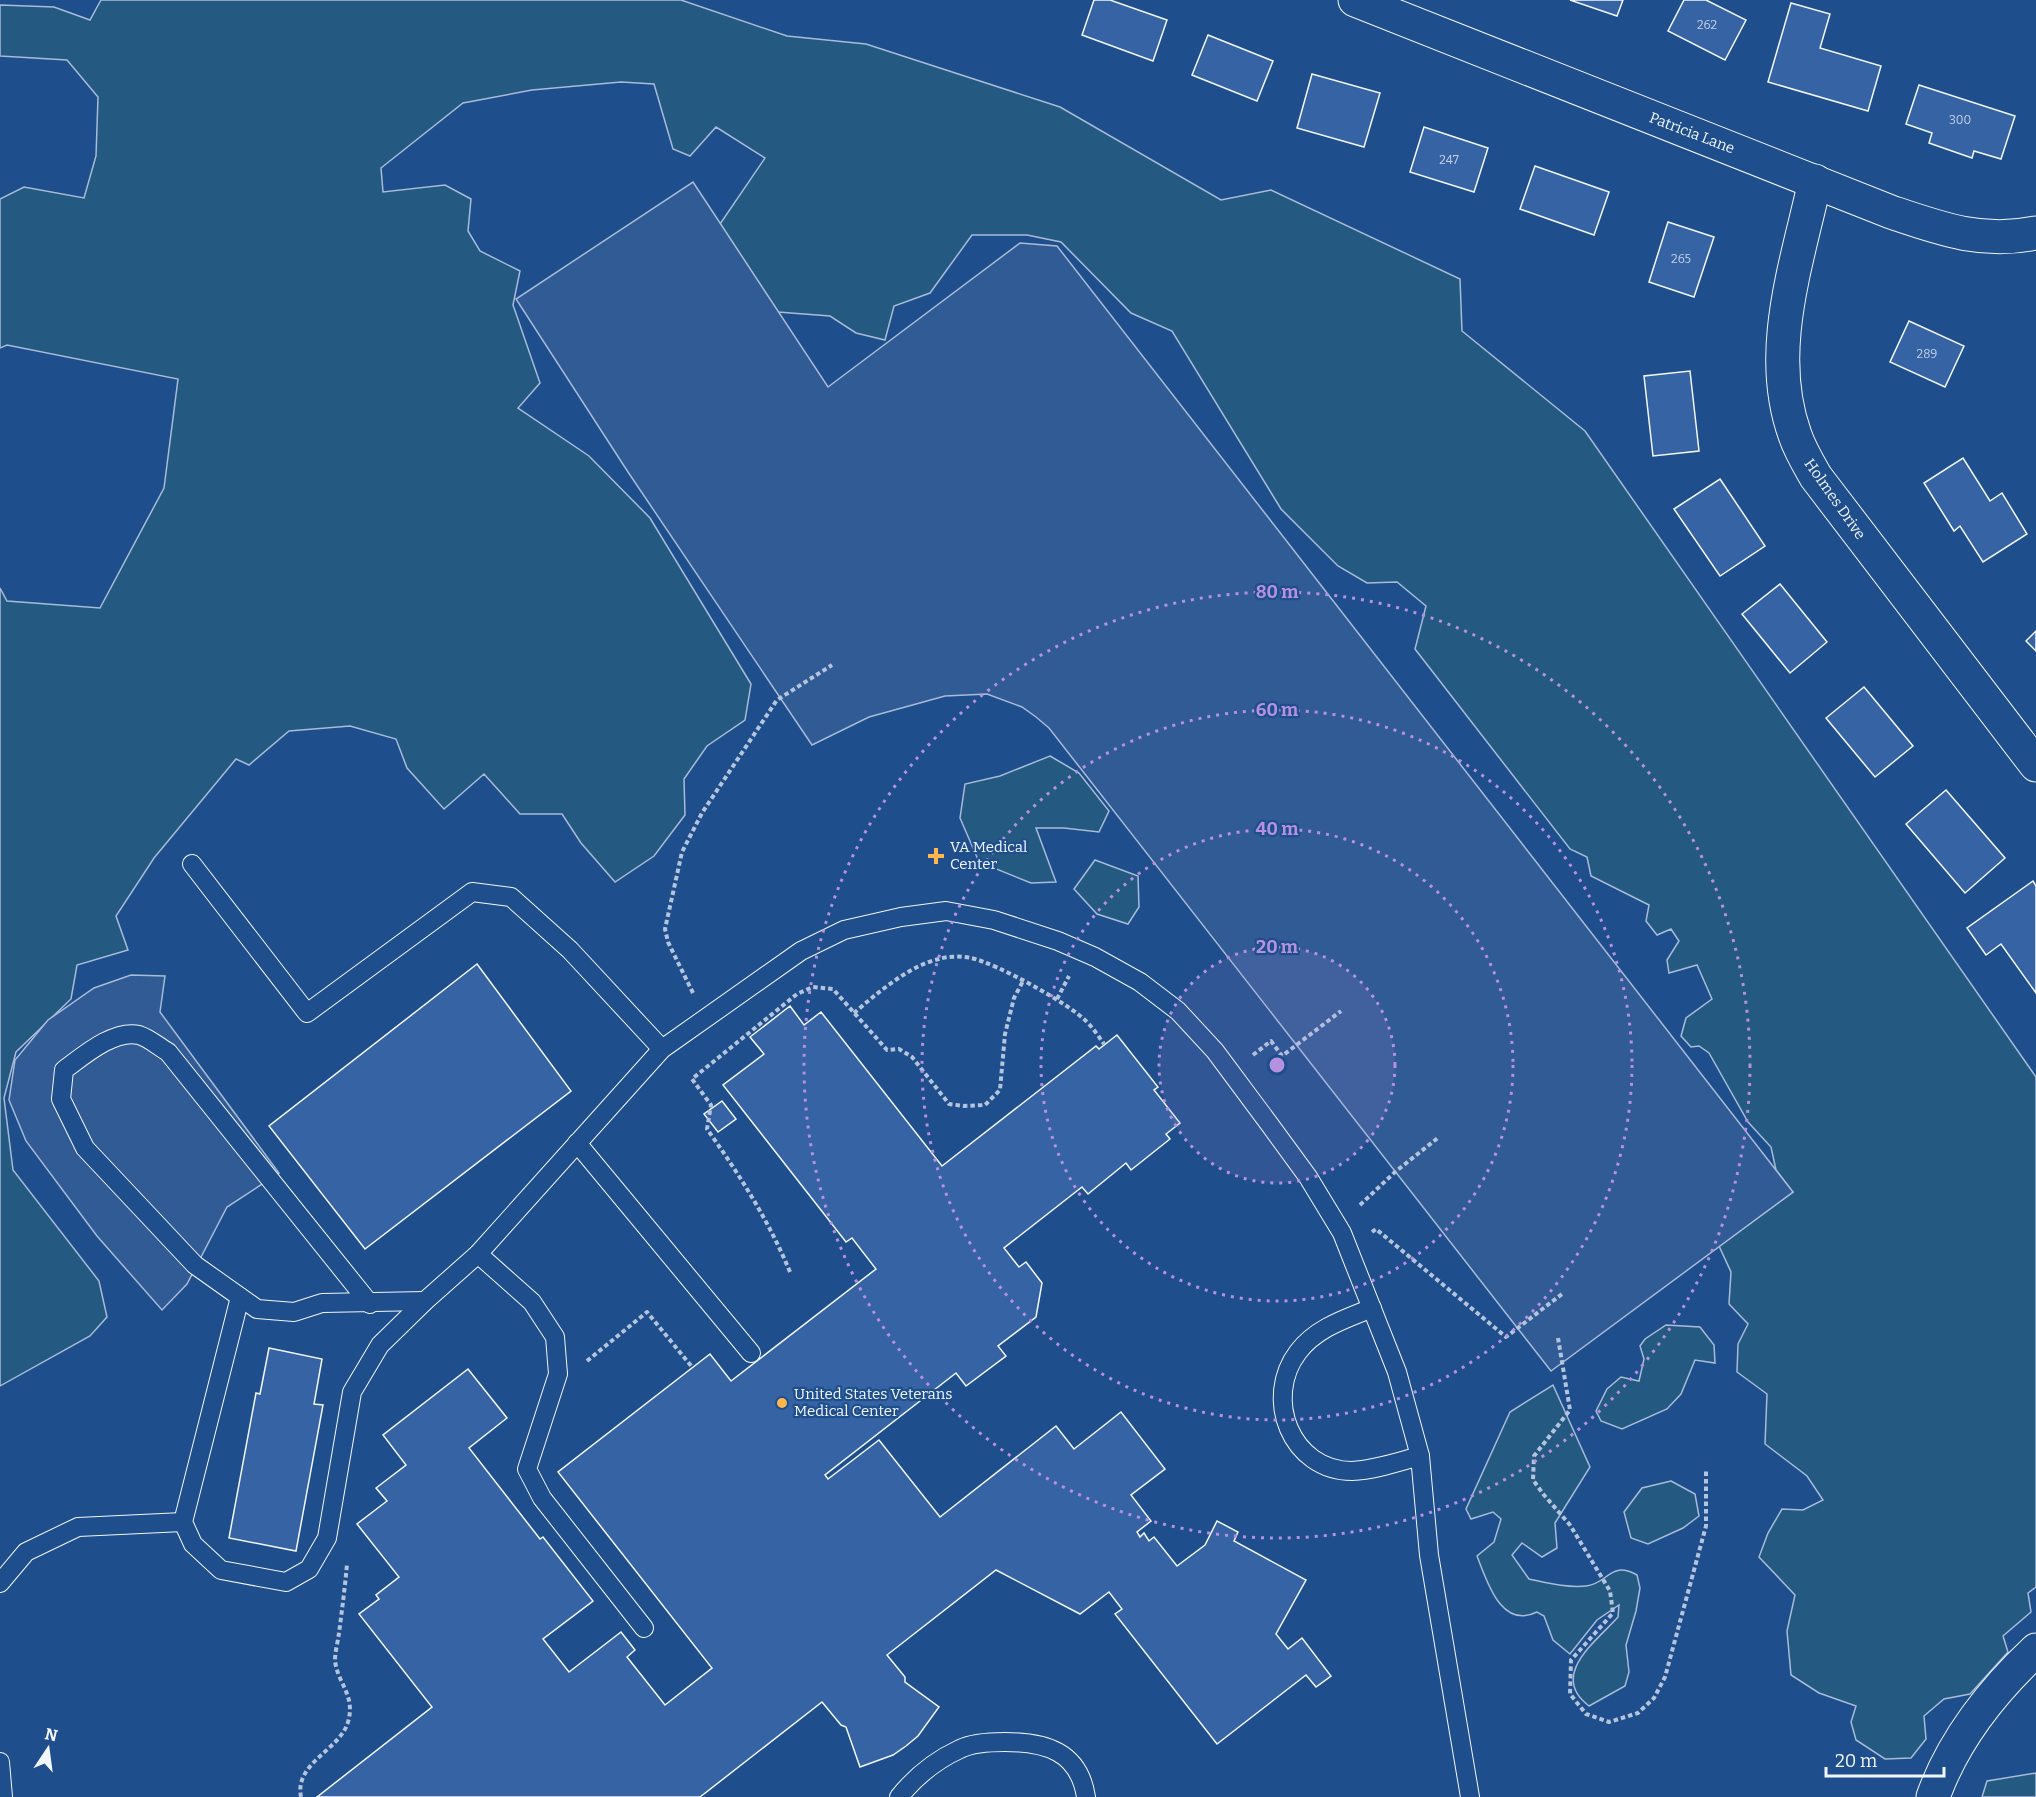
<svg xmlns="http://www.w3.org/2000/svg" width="2036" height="1797" font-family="Bitter,serif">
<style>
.green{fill:#245a82;stroke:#a8bbd7;stroke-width:1.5}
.parking{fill:#305b95;stroke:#a8bbd7;stroke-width:1.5}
.building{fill:#3563a3;stroke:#f2f6ff;stroke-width:1.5}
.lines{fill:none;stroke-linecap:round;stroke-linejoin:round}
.service-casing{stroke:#f2f6ff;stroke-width:20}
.minor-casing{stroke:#f2f6ff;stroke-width:35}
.path{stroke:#b3c4dc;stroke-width:4;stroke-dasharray:4.5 3;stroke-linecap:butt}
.service{stroke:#1f4e8c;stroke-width:18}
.minor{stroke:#1f4e8c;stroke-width:33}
.ring{fill:none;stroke:#b691df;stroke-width:3;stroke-dasharray:3 6}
.poi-dot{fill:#ffb74d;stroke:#1f4e8c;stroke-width:2}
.labels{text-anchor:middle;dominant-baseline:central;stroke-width:4.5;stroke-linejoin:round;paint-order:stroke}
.number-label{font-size:12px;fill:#c3d1e8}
.street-label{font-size:15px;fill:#f2f6ff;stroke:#1f4e8c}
.poi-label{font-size:15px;fill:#f2f6ff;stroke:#1f4e8c;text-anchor:start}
.centre{fill:#b691df;stroke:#1f4e8c;stroke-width:3}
.ring-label{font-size:18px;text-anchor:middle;font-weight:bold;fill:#b691df;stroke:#1f4e8c;stroke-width:4.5;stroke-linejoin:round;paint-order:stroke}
</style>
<rect width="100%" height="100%" fill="#1f4e8c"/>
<g class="green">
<polygon points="101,0 681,0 787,36 866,44 1060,107 1221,200 1271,190 1460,279 1462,331 1585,431 2036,1077 2036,1587 2028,1593 2031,1612 2003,1636 2008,1652 1970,1694 1944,1699 1924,1716 1926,1739 1911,1758 1885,1759 1856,1740 1851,1722 1856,1706 1819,1693 1791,1675 1787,1631 1795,1595 1759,1557 1768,1533 1782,1509 1803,1510 1823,1500 1807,1476 1765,1444 1767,1394 1737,1372 1738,1344 1748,1324 1729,1304 1731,1272 1719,1246 1793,1192 1776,1170 1771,1147 1748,1122 1709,1053 1699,1046 1691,1047 1681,1036 1686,1018 1712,999 1697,965 1669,973 1667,960 1679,941 1671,929 1657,935 1646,921 1649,905 1591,876 1587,857 1570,849 1415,649 1426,606 1397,582 1367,583 1338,566 1281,509 1172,331 1131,313 1061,242 1027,235 972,235 930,293 894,306 885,340 856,333 830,316 778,312 720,224 765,158 716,127 690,156 673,149 654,84 621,82 532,90 463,103 381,168 383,192 445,185 471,199 468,231 480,251 520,271 513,305 540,383 518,408 589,456 650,518 751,684 745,720 707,746 684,779 685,815 654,856 615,882 581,843 562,814 520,814 484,774 444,809 407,768 396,739 350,726 289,731 249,765 236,759 154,858 116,916 128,950 77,965 71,999 16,1052 4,1098 13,1170 99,1281 107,1317 90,1336 0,1386 0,588 7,601 100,608 164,488 178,379 7,345 0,348 0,199 24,187 84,198 96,156 98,97 67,60 0,56 0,5 54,7 90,20"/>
<polygon points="1050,756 1079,773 1109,811 1099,832 1064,828 1036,828 1056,882 1031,883 979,862 960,818 965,784 1000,776"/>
<polygon points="1095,860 1138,876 1139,907 1128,924 1097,914 1074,889"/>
<polygon points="1666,1325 1700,1327 1714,1345 1715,1363 1695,1360 1681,1394 1667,1409 1622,1429 1601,1421 1596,1411 1607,1389 1621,1377 1639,1381 1644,1359 1640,1346 1645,1339"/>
<path d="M1553,1385l37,82 -35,56 2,25 -15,9 -20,-14 -10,12 17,24c19,4 38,9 57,7 22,-2 24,-26 51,-11l3,13 -4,23 -10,34 3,27 -4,14 -36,20c-41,-31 8,-65 29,-89l1,-12 -22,15 -27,34 -17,-14 -9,-24 -7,-4c-36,18 -50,-31 -60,-56l17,-14 7,-23 -8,-7 -22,7 -5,-10 44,-97z"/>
<polygon points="1671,1481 1695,1494 1699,1516 1683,1528 1648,1544 1631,1538 1624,1512 1642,1488"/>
<polygon points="2036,1773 2036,1797 1982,1797 1987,1781"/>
</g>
<g class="parking">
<polygon points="693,182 828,387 1020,243 1057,246 1793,1192 1551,1371 1049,728 1036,717 1022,707 987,694 945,696 869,717 812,745 628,472 516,299"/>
<polygon points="131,975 165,976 160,1012 279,1173 227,1207 187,1284 162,1310 97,1236 26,1141 9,1100 15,1060 48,1020 94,988"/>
</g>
<g class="building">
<polygon points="1094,0 1110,0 1167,20 1153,61 1082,35"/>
<polygon points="1570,0 1623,0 1617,16"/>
<polygon points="1684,0 1706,0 1746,20 1725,60 1668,31"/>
<polygon points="1791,3 1830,14 1820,48 1881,66 1868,111 1768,82"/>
<polygon points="1208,35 1273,61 1257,101 1192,75"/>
<polygon points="1312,74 1380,93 1364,147 1297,128"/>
<polygon points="1919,85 2015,116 2001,159 1974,151 1972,158 1929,143 1932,133 1906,124"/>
<polygon points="1424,127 1488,148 1474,192 1410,172"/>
<polygon points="1535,166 1609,192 1594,235 1520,209"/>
<polygon points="1668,222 1714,237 1694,297 1649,282"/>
<polygon points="1909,321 1964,346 1945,387 1890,362"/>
<polygon points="1690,371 1699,451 1653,456 1644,376"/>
<polygon points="1963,458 1990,501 2002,493 2027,534 1983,562 1960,526 1954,531 1924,483"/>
<polygon points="1720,479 1765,546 1720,576 1674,509"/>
<polygon points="1780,584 1827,642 1790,673 1742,614"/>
<polygon points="2036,631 2036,651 2026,641"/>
<polygon points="1864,687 1913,746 1875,777 1826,718"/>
<polygon points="1946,790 2005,858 1965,893 1906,824"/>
<polygon points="2033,881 2036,886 2036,993 2001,944 1986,955 1967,928"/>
<polygon points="477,964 571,1091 365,1249 269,1126"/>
<polygon points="790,1006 804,1025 821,1012 942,1166 1096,1046 1099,1049 1117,1035 1158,1087 1154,1090 1180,1123 1166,1134 1170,1139 1131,1170 1126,1163 1088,1194 1082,1187 1004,1248 1019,1267 1026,1262 1042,1283 1036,1317 998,1346 1006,1356 966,1386 956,1373 825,1475 828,1479 879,1440 940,1517 1056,1426 1074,1449 1121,1412 1165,1469 1131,1495 1151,1521 1137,1532 1140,1537 1144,1533 1149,1541 1154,1537 1177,1566 1205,1545 1217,1521 1238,1532 1234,1541 1306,1580 1276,1634 1288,1649 1302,1638 1331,1676 1316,1687 1306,1675 1217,1744 1115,1614 1122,1609 1109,1592 1080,1614 996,1570 887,1655 905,1677 905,1682 939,1707 918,1736 906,1746 893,1755 860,1767 846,1727 841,1725 822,1702 700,1797 317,1797 432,1707 359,1614 379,1599 376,1595 399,1577 357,1524 387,1501 376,1488 406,1465 383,1435 468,1369 507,1418 469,1448 540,1539 543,1537 593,1601 543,1639 569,1672 621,1632 635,1650 627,1657 665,1705 712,1668 558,1472 710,1354 731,1381 876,1269 852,1238 846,1242 723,1085 764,1054 750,1037"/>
<polygon points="722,1101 736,1119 718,1132 704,1114"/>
<polygon points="269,1348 322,1359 314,1404 323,1405 296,1551 229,1538 256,1393 260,1394"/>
</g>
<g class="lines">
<g class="service-casing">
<g id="service">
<polyline points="192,864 307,1013 472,892 511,897 570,950 662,1049"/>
<polyline points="577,1143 751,1353"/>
<polyline points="478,1254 532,1302 555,1337 558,1374 527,1469 542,1498 644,1628"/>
<polyline points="240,1297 183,1522 193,1544 221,1570 286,1582 309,1569 327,1538 352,1392 380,1345 425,1301 478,1254 662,1049 801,951 844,930 901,917 946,911 994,920 1058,941 1095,957 1140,982 1178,1011 1215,1051 1270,1125 1308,1177 1342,1233 1397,1372 1420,1456 1429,1555 1470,1797"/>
<path d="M370,1304l-202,-252c-9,-5 -19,-14 -29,-17 -25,-6 -56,21 -75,35l-3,29 24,49 110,117 62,44 37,3 28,-9 103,-2"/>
<path d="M1372,1308c-27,11 -56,20 -74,44 -35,46 -7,119 54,119 23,-1 46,-9 68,-15"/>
<polyline points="0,1583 26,1552 78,1527 183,1522"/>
<polyline points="0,1762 3,1797"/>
<path d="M899,1797c16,-20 37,-37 61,-48 12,-6 31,-7 45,-7 40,0 74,9 81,55"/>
</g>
</g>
<g class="minor-casing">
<g id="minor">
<path d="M1355,0l536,212c50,17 91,32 145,21"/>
<path d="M1815,181c-18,83 -50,171 -20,254 5,15 13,28 21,42l220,288"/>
<path d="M1933,1797c20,-56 60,-107 103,-147"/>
</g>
</g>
<g class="path">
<polyline points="693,993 668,942 665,929 682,852 702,813 777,700 832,665"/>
<polyline points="1057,999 1069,976"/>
<path d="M854,1013c22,-19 56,-48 85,-54 8,-3 23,-3 32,-1 25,5 99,46 116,64 7,7 12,15 17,22"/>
<polyline points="1253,1055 1271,1041 1282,1056 1341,1011"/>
<polyline points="1360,1205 1395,1172 1439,1137"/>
<polyline points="1372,1232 1376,1229 1506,1337 1562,1294"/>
<path d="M790,1272c-21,-51 -51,-98 -83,-143l4,-24 -19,-26 105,-85 16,-7 20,2 54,61 12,-1 13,8 37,47 15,2 21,-1 15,-15 5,-56 9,-36 9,-17"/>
<polyline points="1558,1338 1570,1410 1534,1456 1533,1480 1544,1495 1570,1525 1610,1591 1613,1613 1571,1660 1570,1694 1586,1714 1609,1722 1638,1713 1654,1698 1665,1677 1706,1526 1706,1471"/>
<polyline points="587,1361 647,1312 692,1367"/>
<path d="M301,1797c-7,-34 39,-47 47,-75 8,-27 -11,-39 -13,-62 0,-8 3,-19 4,-27 3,-23 6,-46 8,-69"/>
</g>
<use href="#service" class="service"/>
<use href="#minor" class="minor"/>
</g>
<circle cx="1277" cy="1065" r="118" fill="#b691df" fill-opacity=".12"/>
<g class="ring">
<circle cx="1277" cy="1065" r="118"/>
<circle cx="1277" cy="1065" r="236"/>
<circle cx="1277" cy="1065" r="355"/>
<circle cx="1277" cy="1065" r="473"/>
</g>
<g class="poi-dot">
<path d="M933 847h6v6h6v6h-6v6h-6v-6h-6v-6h6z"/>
<circle cx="782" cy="1403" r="6"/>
</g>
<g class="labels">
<g class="number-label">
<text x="1707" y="25">262</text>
<text x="1960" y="120">300</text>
<text x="1449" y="160">247</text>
<text x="1681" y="259">265</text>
<text x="1927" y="354">289</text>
</g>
<g class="street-label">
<text transform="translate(1692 133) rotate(21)">Patricia Lane</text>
<text transform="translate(1835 499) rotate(55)">Holmes Drive</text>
</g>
<g class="poi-label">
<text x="950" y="847">VA Medical<tspan x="950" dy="17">Center</tspan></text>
<text x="794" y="1394">United States Veterans<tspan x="794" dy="17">Medical Center</tspan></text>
</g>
</g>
<circle cx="1277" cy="1065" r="9" class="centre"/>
<g class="ring-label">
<text x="1277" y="598">80 m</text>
<text x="1277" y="716">60 m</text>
<text x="1277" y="835">40 m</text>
<text x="1277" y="953">20 m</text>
</g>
<g transform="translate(48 1749) rotate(13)" stroke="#1f4e8c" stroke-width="4.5" paint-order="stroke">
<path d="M0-4.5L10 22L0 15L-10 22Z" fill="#f2f6ff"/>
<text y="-9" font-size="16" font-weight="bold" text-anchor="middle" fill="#f2f6ff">N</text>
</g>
<path d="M1826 1767v9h118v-9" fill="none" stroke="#f2f6ff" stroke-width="3"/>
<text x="1835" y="1767" font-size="18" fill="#f2f6ff" stroke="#1f4e8c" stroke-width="4.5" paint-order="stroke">20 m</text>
</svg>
